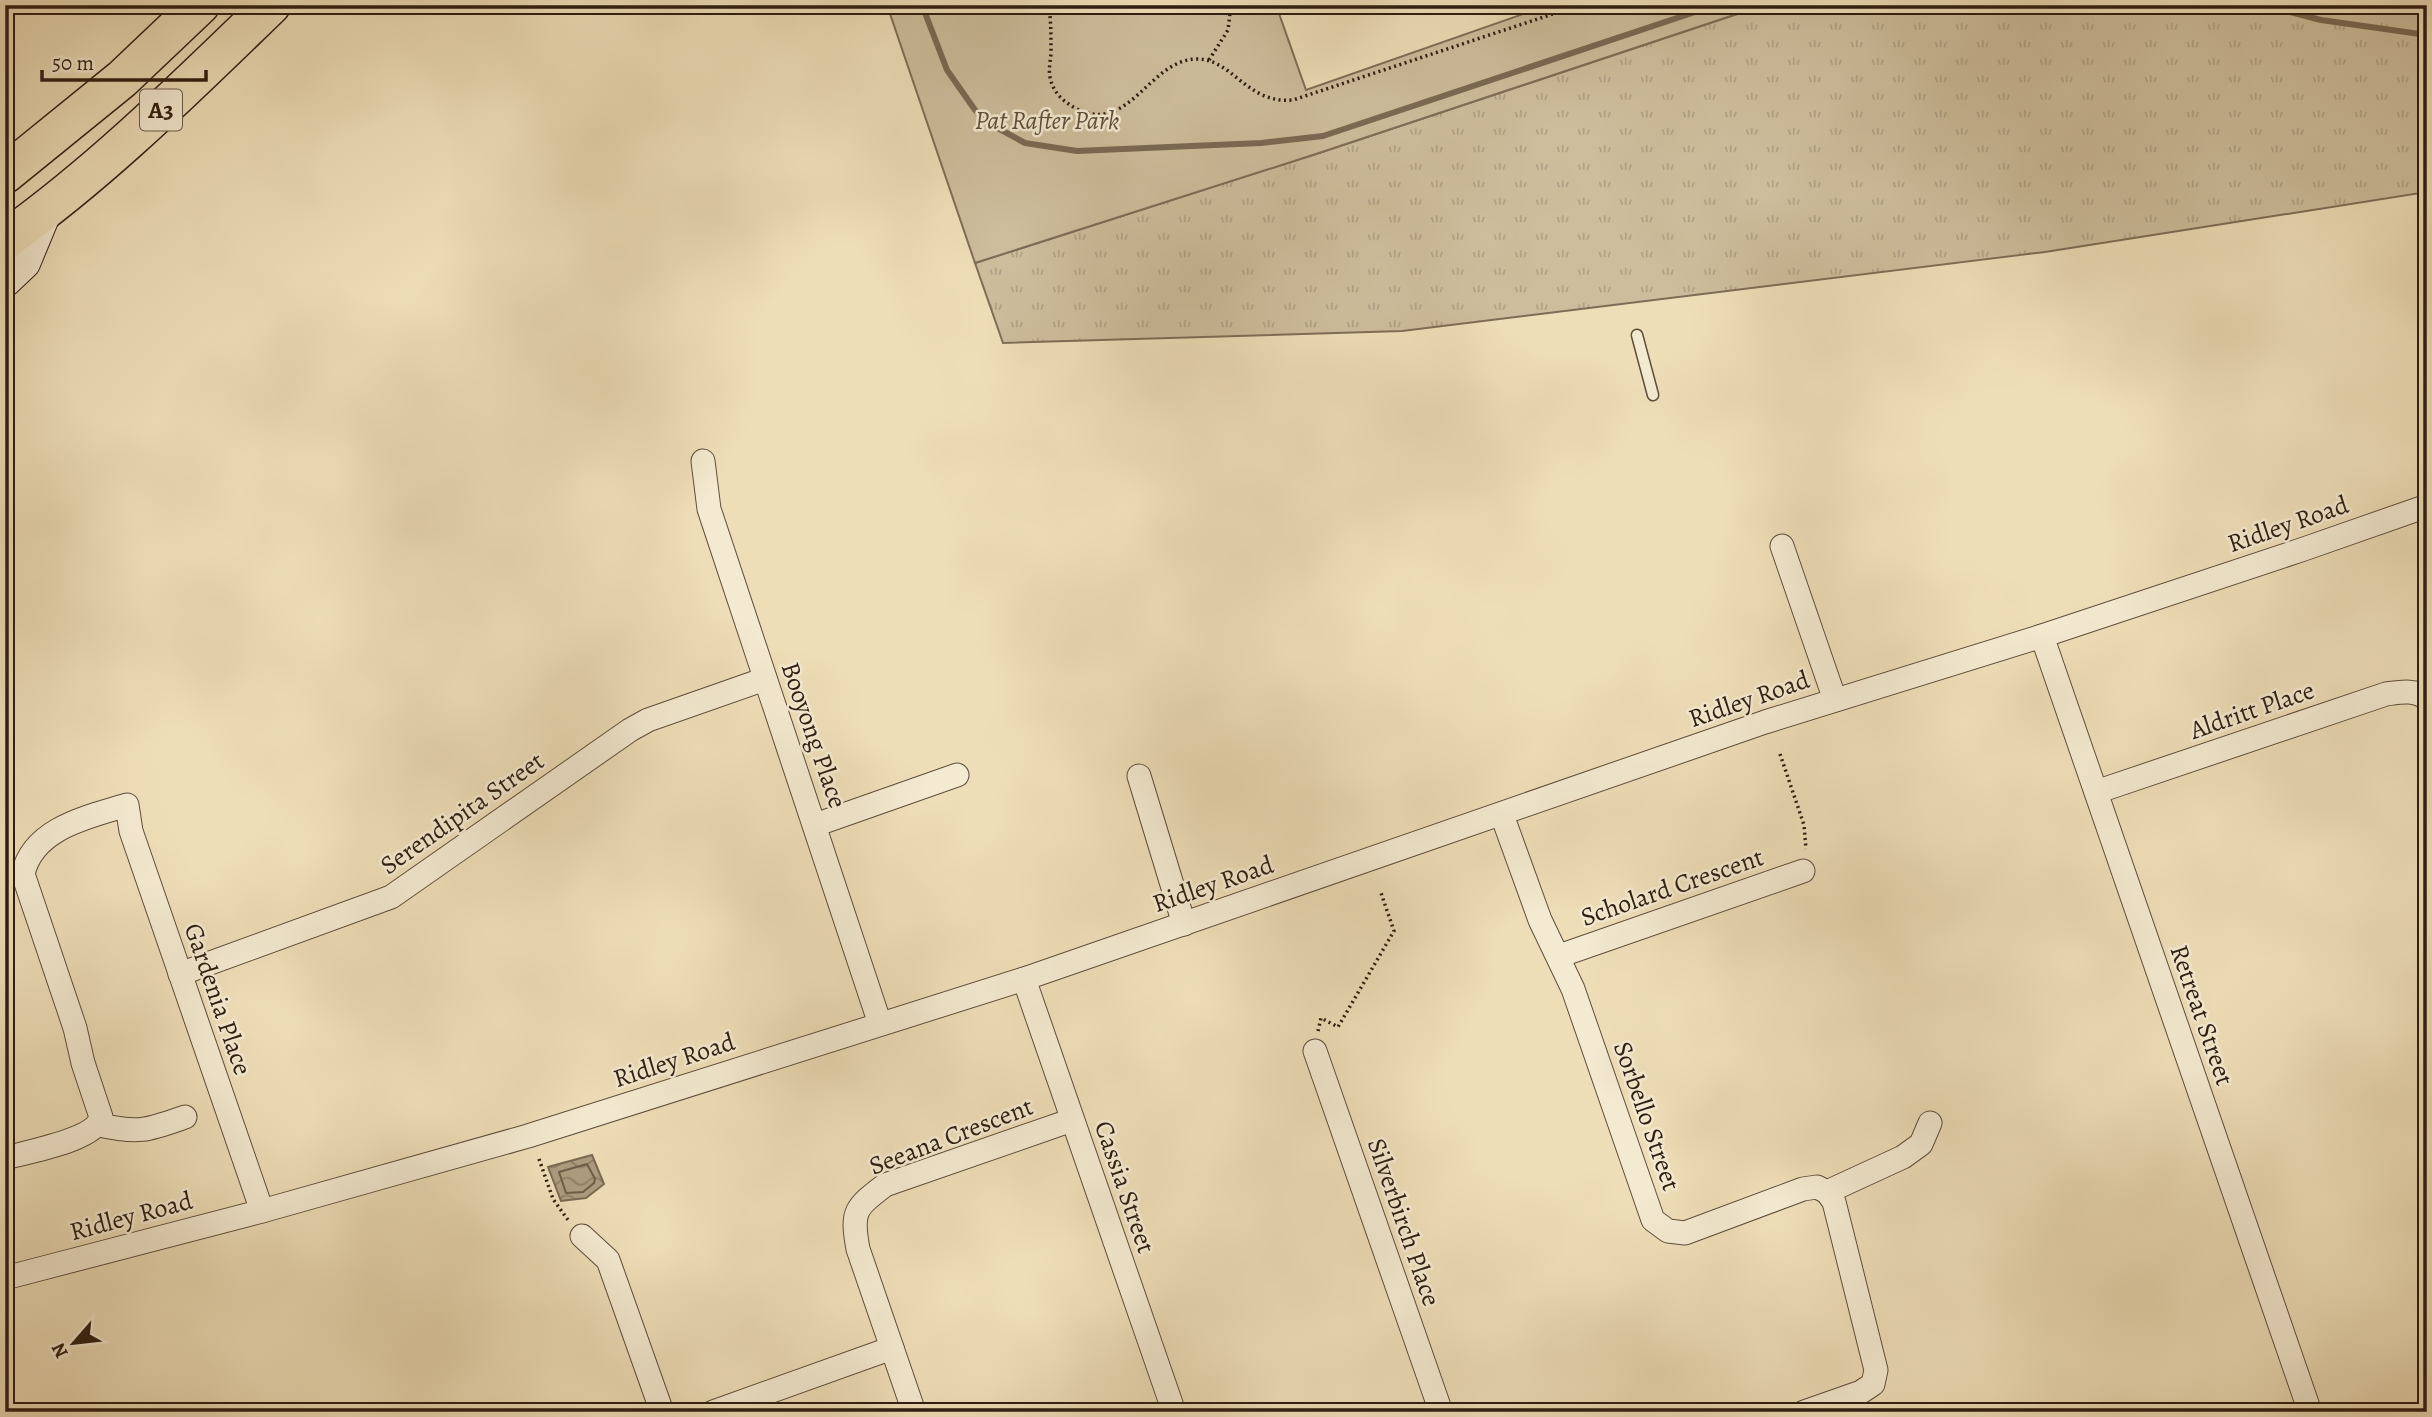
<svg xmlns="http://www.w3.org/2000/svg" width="2432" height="1417" font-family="Alegreya,serif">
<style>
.grass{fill:url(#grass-tufts);stroke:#7e6d56;stroke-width:2}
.green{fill:#cdbd9c;stroke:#7e6d56;stroke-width:2}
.water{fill:url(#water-waves);stroke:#7a6953;stroke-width:2}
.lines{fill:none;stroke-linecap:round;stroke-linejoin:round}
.shore{stroke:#6e5c48;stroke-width:2}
.stream{stroke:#7a6953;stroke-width:6}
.lane-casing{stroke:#5e4d3b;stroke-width:13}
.street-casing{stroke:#5e4d3b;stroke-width:25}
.secondary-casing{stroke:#2e1d11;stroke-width:34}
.highway-casing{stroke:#2e1d11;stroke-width:41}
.path{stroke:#2e1d11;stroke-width:3.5;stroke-dasharray:2 3.5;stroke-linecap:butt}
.lane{stroke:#f4ead1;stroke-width:10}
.street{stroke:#f4ead1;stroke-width:23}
.secondary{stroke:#f4ead1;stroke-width:32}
.highway{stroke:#eedeb8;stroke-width:38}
.labels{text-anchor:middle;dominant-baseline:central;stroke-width:5;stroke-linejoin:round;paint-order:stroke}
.shield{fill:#f4ead1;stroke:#695a4b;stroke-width:2}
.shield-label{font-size:24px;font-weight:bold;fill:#2e1d11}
.park-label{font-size:26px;font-style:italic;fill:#5e4d3b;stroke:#f4ead1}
.street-label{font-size:26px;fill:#2e1d11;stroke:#f4ead1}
</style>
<defs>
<pattern id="grass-tufts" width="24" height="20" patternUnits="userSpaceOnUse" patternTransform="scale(1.75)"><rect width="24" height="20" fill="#cdbd9c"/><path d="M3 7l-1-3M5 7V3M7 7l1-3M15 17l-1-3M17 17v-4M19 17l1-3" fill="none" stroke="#b0a285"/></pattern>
<pattern id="water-waves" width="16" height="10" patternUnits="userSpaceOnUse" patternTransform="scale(1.75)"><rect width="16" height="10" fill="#ad9c7f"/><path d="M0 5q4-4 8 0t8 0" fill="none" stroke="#8d7f67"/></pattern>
</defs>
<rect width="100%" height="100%" fill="#eedeb8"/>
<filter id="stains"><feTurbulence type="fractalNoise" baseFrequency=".00286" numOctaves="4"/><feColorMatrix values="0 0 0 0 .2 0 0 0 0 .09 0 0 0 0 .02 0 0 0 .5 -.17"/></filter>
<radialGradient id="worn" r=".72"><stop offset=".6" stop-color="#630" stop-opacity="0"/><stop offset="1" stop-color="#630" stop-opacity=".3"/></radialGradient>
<polygon class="grass" points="1764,5 2394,5 2427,8 2427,192 2045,252 1402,331 1003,343 975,263 1316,154"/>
<polygon class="green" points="887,5 1276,5 1306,90 1549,5 1764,5 1316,154 975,263"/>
<polygon class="water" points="592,1155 604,1184 586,1198 561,1201 548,1167"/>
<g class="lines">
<polygon class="shore" points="587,1164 595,1179 594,1183 583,1192 566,1193 559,1172"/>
<g class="stream">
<polyline points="922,5 947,70 975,110 992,125 1025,143 1077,151 1261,143 1323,136 1716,5"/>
<polyline points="2263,5 2321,20 2427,35"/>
</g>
<g class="lane-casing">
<polyline id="lane" points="1637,335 1653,395"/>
</g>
<g class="street-casing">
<g id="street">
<polyline points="703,461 709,509 880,1024"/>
<polyline points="1782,546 1835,700"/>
<polyline points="2042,636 2310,1412"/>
<polyline points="1139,776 1184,924"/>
<path d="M2096,792l290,-98c15,-2 29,-5 41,5"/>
<polyline points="1502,815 1540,920 1573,989 1653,1220 1668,1231 1685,1233 1803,1189 1817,1187 1827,1192 1903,1157 1921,1144 1930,1123"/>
<polyline points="815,825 957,775"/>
<polyline points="1559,956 1803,871"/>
<polyline points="180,974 391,897 630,730 648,720 765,679"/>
<polyline points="1024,979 1174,1412"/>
<polyline points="1315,1051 1441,1412"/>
<path d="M100,1125c39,9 48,5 85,-8"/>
<path d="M5,1158c22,-6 91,-18 96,-41l-18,-54 -8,-35 -52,-154c10,-46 65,-57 104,-69l4,26 131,380"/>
<polyline points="582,1236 608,1260 662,1412"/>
<polyline points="5,1278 262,1211 528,1136 1024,979 1765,722 2042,636 2301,550 2427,506"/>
<polyline points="713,1412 892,1348"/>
<path d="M914,1412l-56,-163c-7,-38 -3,-41 27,-64l187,-65"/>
<polyline points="1804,1412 1861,1392 1873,1384 1876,1370 1834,1202 1827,1192"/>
</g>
</g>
<g class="secondary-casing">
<polyline id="secondary" points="5,281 24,263 46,210"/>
</g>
<g class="highway-casing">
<g id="highway">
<polyline points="5,174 122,79 200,5"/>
<path d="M5,240c97,-69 181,-153 266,-235"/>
</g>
</g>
<g class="path">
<path d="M1049,5c2,17 2,32 2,49 -1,9 -3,18 0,27 3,12 13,21 24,27 54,29 74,-49 122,-49 36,0 49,45 96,41l287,-95"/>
<polyline points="1209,60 1228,30 1231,5"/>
<polyline points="1780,754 1804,825 1806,849"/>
<polyline points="1318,1031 1321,1018 1338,1027 1394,931 1380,890"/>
<polyline points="539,1159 553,1199 568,1220"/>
</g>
<use href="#lane" class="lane"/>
<use href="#street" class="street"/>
<use href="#secondary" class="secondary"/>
<use href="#highway" class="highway"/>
</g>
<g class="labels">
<rect class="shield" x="140" y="89.5" width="42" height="41" rx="5"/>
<g class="shield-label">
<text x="161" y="110">A3</text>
</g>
<g class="park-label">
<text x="1047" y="120">Pat Rafter Park</text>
</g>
<g class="street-label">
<text transform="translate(2288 524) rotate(-19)">Ridley Road</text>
<text transform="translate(1749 699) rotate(-19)">Ridley Road</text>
<text transform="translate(2252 710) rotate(-19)">Aldritt Place</text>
<text transform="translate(814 735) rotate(71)">Booyong Place</text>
<text transform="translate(462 813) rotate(-35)">Serendipita Street</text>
<text transform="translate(1213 884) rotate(-19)">Ridley Road</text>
<text transform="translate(1672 887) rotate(-19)">Scholard Crescent</text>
<text transform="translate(218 999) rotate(71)">Gardenia Place</text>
<text transform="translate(2202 1015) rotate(71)">Retreat Street</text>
<text transform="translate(674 1060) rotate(-18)">Ridley Road</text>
<text transform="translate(1647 1116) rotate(71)">Sorbello Street</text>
<text transform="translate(951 1136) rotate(-21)">Seeana Crescent</text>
<text transform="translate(1125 1187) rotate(71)">Cassia Street</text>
<text transform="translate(131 1216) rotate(-15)">Ridley Road</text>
<text transform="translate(1404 1222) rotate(71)">Silverbirch Place</text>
</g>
</g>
<rect width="2432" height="1417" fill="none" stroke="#eedeb8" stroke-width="28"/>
<rect x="7" y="7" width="2418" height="1403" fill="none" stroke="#2e1d11" stroke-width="3.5"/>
<rect x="14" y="14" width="2404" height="1389" fill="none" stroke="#2e1d11" stroke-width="2"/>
<g transform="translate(74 1343) rotate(242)" stroke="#f4ead1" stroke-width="5" paint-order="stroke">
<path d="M0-5L12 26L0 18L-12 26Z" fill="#2e1d11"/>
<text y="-10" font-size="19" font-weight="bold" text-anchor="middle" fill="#2e1d11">N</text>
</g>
<path d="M42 70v10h164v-10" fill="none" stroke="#2e1d11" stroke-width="3.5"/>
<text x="52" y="70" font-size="21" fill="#2e1d11" stroke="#f4ead1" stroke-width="5" paint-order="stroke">50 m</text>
<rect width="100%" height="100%" filter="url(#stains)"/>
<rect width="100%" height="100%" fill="url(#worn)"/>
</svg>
